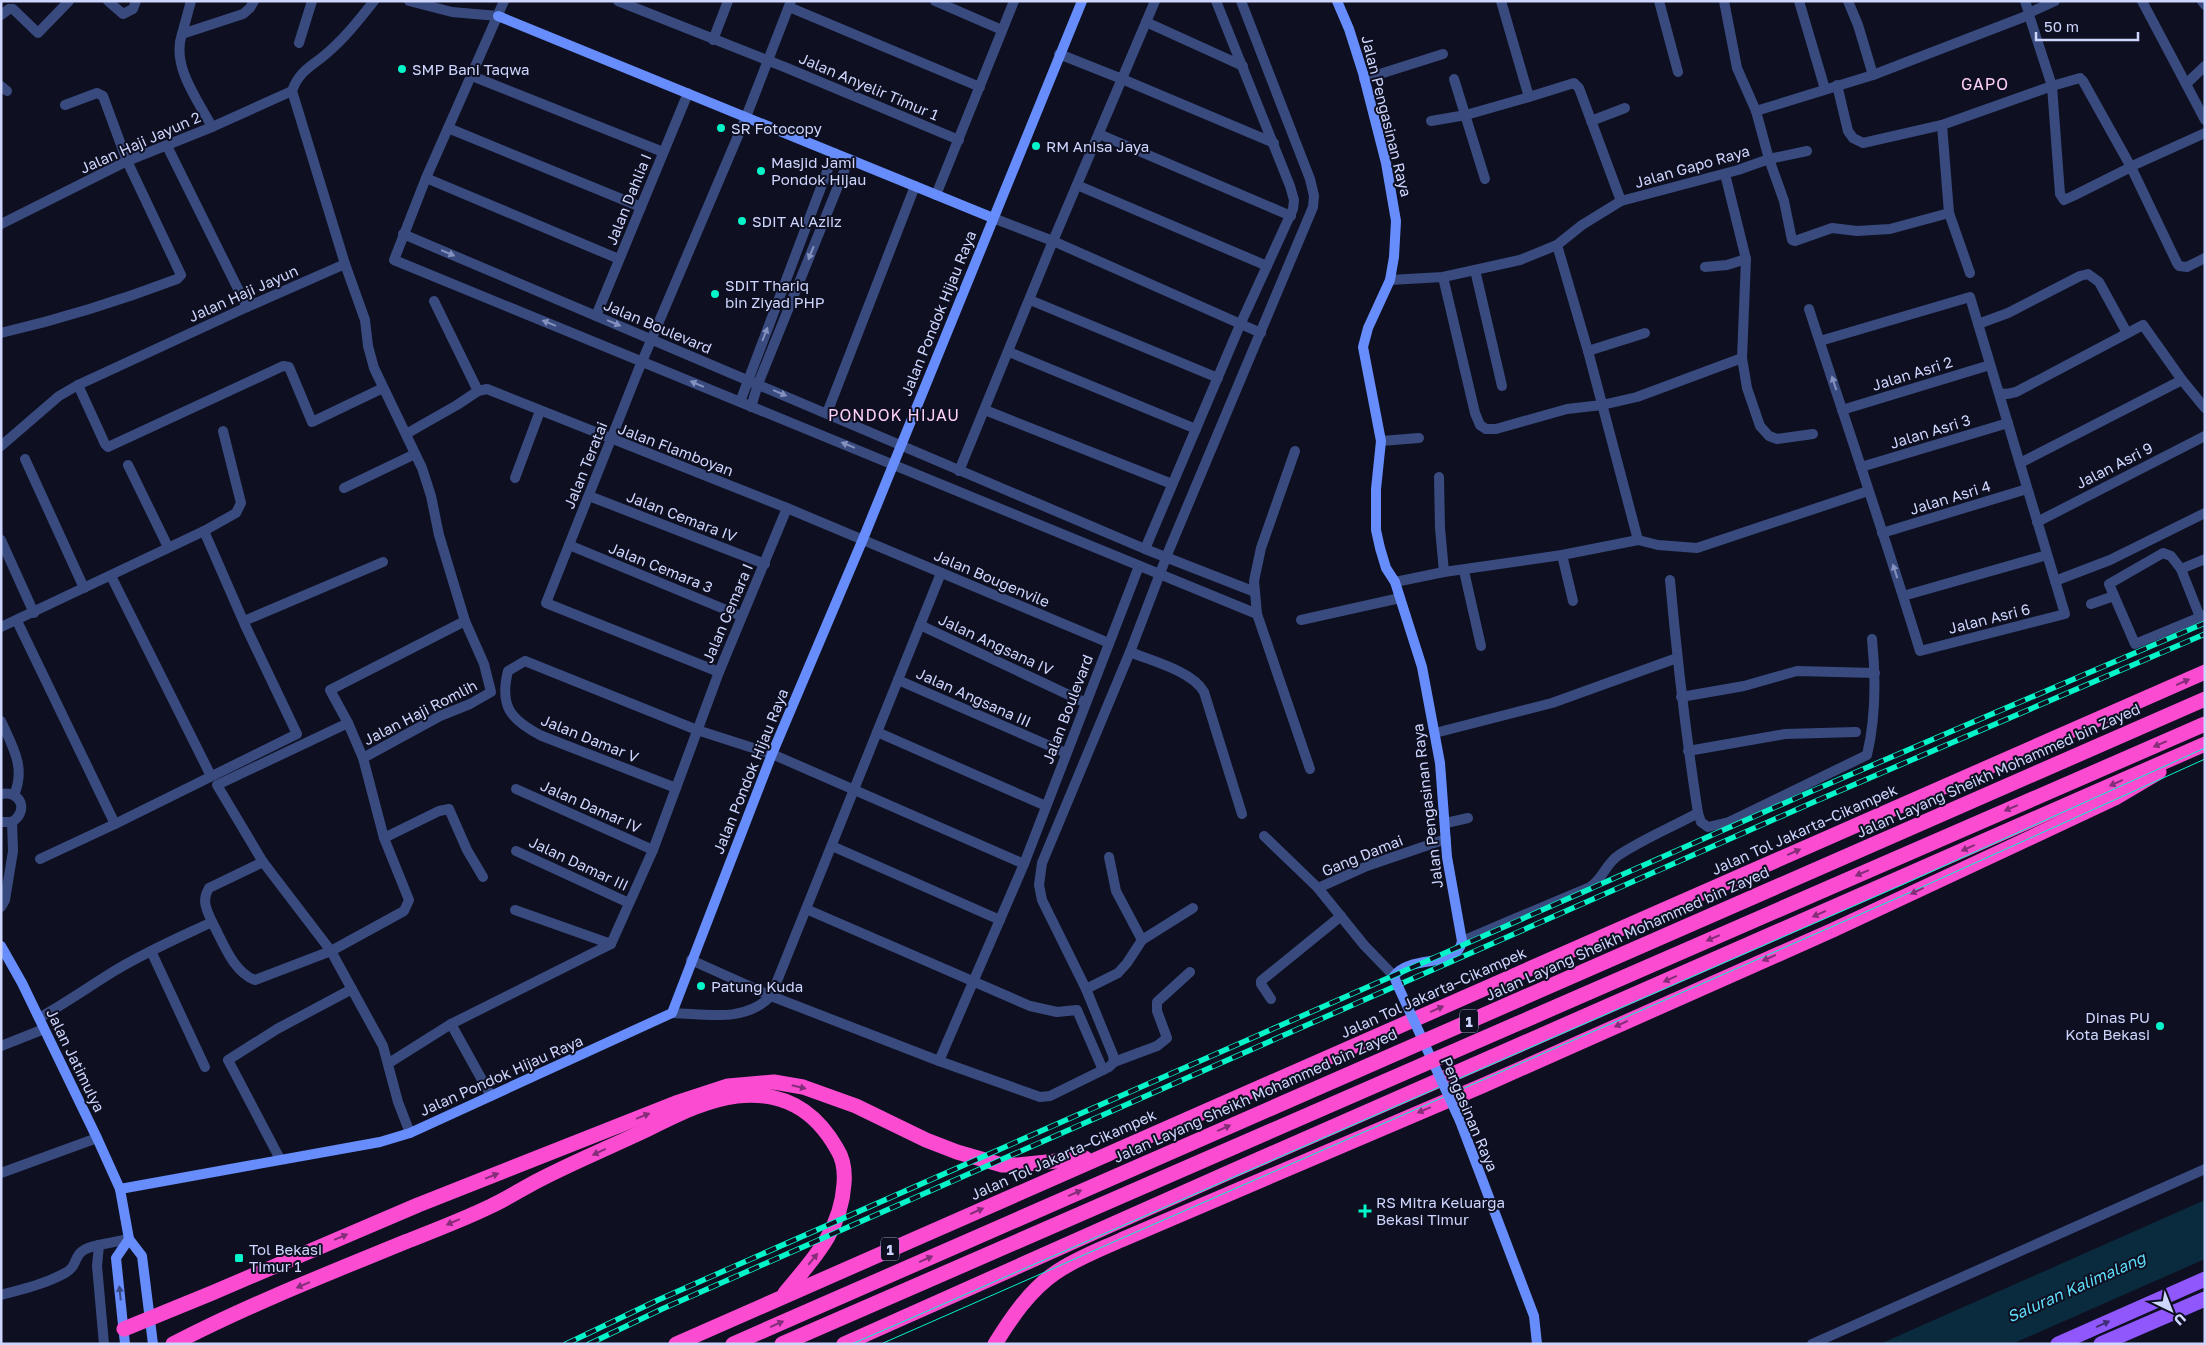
<svg xmlns="http://www.w3.org/2000/svg" width="2206" height="1345" font-family="'Golos Text',sans-serif">
<style>
.water{fill:#0a2b3d}
.lines{fill:none;stroke-linecap:round;stroke-linejoin:round}
.street{stroke:#394a7f;stroke-width:10}
.secondary{stroke:#678dfc;stroke-width:10}
.primary{stroke:#9058fc;stroke-width:15}
.highway{stroke:#fb4cd1;stroke-width:15}
.tram{stroke:#05f4c9;stroke-width:1}
.rail-casing{stroke:#05f4c9;stroke-width:5.5}
.rail{stroke:#0e1021;stroke-width:4;stroke-dasharray:11;stroke-linecap:butt}
.secondary-bridge{stroke:#678dfc;stroke-width:10}
.highway-bridge{stroke:#fb4cd1;stroke-width:15}
.oneway{fill:#8490be}
.oneway2{fill:#842e79}
.oneway3{fill:#364884}
.oneway4{fill:#422d79}
.poi-dot{fill:#05f4c9;stroke:#0e1021;stroke-width:2}
.labels{text-anchor:middle;dominant-baseline:central;stroke-width:4;stroke-linejoin:round;paint-order:stroke}
.shield{fill:#0e1021;stroke:#949bbc;stroke-width:1}
.shield-label{font-size:14px;font-weight:bold;fill:#ced6fe}
.poi-label{font-size:15px;fill:#ced6fe;stroke:#0e1021;text-anchor:start}
.street-label{font-size:15px;fill:#ced6fe;stroke:#0e1021}
.neighbourhood-label{font-size:16px;letter-spacing:1px;fill:#fed0fa;stroke:#0e1021}
.water-label{font-size:16px;font-style:italic;fill:#5fdffc;stroke:#0e1021}
</style>
<rect width="100%" height="100%" fill="#0e1021"/>
<polygon class="water" points="2205,1200 2205,1259 2012,1344 1880,1344"/>
<g class="lines">
<g class="street">
<polyline points="108,1 123,14 133,9 136,1"/>
<polyline points="409,1 452,12 498,16"/>
<polyline points="504,1 426,178 394,260 1257,614"/>
<polyline points="618,1 787,68 959,140"/>
<polyline points="935,1 1002,30"/>
<polyline points="1501,1 1529,97 1574,83 1579,88 1621,201"/>
<polyline points="1659,1 1678,72"/>
<polyline points="1724,1 1737,68 1756,111"/>
<polyline points="1799,1 1825,89"/>
<polyline points="1848,1 1858,25 1873,75"/>
<polyline points="2025,1 2029,13"/>
<polyline points="2142,1 2205,120"/>
<polyline points="2202,1 2205,5"/>
<polyline points="789,7 980,87"/>
<polyline points="1,15 9,9 13,9 38,33 69,1"/>
<polyline points="1146,22 1243,66"/>
<polyline points="182,34 191,1"/>
<polyline points="713,40 728,1"/>
<polyline points="299,43 312,1"/>
<polyline points="1059,54 1122,79 1274,143"/>
<polyline points="472,76 663,152"/>
<polyline points="1364,79 1443,54"/>
<polyline points="1454,79 1485,179"/>
<polyline points="2186,84 2205,66"/>
<polyline points="1837,85 1848,131 1853,138 1863,143 1942,125"/>
<polyline points="1,86 7,91"/>
<polyline points="292,91 345,264 365,320 368,346 374,368 422,468 431,496 439,535 465,621 484,664 491,692 470,704 440,716 363,758 384,838 409,900 404,911 331,951 383,1046 398,1102 410,1133"/>
<path d="M292,91c7,-20 19,-24 34,-37 18,-15 33,-34 48,-53"/>
<polyline points="1431,121 1466,115 1529,97"/>
<polyline points="1591,121 1625,108"/>
<path d="M212,127c-14,-27 -41,-61 -30,-93l61,-20 7,-6 4,-7"/>
<polyline points="448,128 641,207"/>
<polyline points="2205,133 2132,166 2131,167 2073,196 2064,200 2060,194 2052,86 2080,78 2083,81 2131,167 2177,263 2179,266 2187,267 2205,258"/>
<polyline points="1099,134 1291,216"/>
<polyline points="167,146 247,307"/>
<polyline points="1807,151 1769,159 1784,201 1792,240 1795,241 1832,228 1857,231 1890,229 1949,213"/>
<polyline points="1725,174 1746,259 1742,358 1747,388 1760,426 1769,436 1777,439 1813,434"/>
<polyline points="426,178 619,259"/>
<polyline points="1077,185 1267,266"/>
<polyline points="936,195 1014,1"/>
<polyline points="993,218 1053,241 1261,333"/>
<polyline points="1,224 127,161 212,127 292,91"/>
<polyline points="403,234 1145,549 1255,592"/>
<polyline points="1557,245 1588,351 1638,540"/>
<polyline points="1705,267 1727,265 1746,259"/>
<polyline points="1475,270 1502,386"/>
<polyline points="1970,273 1949,213 1942,125 2052,86 2029,15"/>
<polyline points="1443,277 1475,413 1480,425 1486,429 1496,429 1567,409 1602,405 1637,397 1742,358"/>
<polyline points="1390,280 1443,277 1520,260 1557,245 1582,225 1621,201 1738,170 1769,159 1756,111 1873,75 2029,15 2029,13 2055,1"/>
<polyline points="1030,300 1218,378"/>
<polyline points="434,301 478,391"/>
<path d="M1809,309c37,114 76,227 111,342l145,-37 -95,-317 -150,44"/>
<polyline points="596,316 688,93"/>
<polyline points="1978,324 2008,313 2080,276 2088,274 2099,282 2127,333"/>
<path d="M1,333c60,-14 118,-32 176,-54l4,-4 -54,-114 -24,-65 -6,-3 -32,12"/>
<polyline points="1588,351 1645,333"/>
<polyline points="1009,352 1196,429"/>
<polyline points="78,385 105,444 108,447 283,366 289,367 312,422 383,388"/>
<polyline points="1999,393 2007,394 2016,392 2143,325 2182,380 2205,408"/>
<polyline points="740,402 834,153"/>
<polyline points="751,407 758,384 849,159"/>
<polyline points="985,410 1172,484"/>
<polyline points="1842,410 1990,365"/>
<polyline points="827,413 915,186"/>
<polyline points="406,434 457,405 478,391 487,389 787,508 1109,643"/>
<polyline points="1381,441 1419,438"/>
<polyline points="1,446 59,396 78,385 247,307 345,264"/>
<polyline points="1295,451 1261,548 1254,581 1257,614 1310,769"/>
<polyline points="25,459 84,588"/>
<polyline points="2020,463 2182,380"/>
<polyline points="128,465 168,547"/>
<polyline points="1861,467 2008,423"/>
<polyline points="959,471 1053,241 1155,1"/>
<polyline points="1439,477 1440,528 1444,572"/>
<polyline points="515,478 540,411"/>
<polyline points="344,488 415,454"/>
<polyline points="589,496 765,564"/>
<polyline points="2037,522 2205,436"/>
<polyline points="1882,533 2027,489"/>
<polyline points="1,540 34,613"/>
<polyline points="569,545 741,616"/>
<polyline points="1145,549 1240,325 1293,209 1294,200 1290,186 1216,1"/>
<polyline points="1562,555 1573,601"/>
<polyline points="2181,569 2171,556 2163,553 2109,584 2135,644 2205,615"/>
<polyline points="1464,571 1481,646"/>
<polyline points="111,576 211,776"/>
<path d="M1670,580c7,78 16,156 28,233l3,9 7,5 21,-5 138,-67c9,-38 9,-77 5,-116"/>
<polyline points="2055,581 2110,560 2205,513"/>
<polyline points="1395,582 1444,572 1562,555 1638,540 1658,545 1697,548 1868,491"/>
<polyline points="1903,596 2047,555"/>
<polyline points="2091,604 2114,596"/>
<polyline points="2200,617 2181,569 2205,559"/>
<polyline points="1301,620 1400,598"/>
<polyline points="17,621 115,824"/>
<polyline points="244,621 383,562"/>
<polyline points="920,625 1086,703"/>
<polyline points="1,627 204,531 236,513 241,503 223,431"/>
<path d="M1130,652c22,9 62,19 74,40l38,122"/>
<polyline points="719,672 546,603 638,371 746,117 791,1"/>
<polyline points="898,680 1066,753"/>
<polyline points="1681,697 1744,686 1797,671 1875,673"/>
<path d="M1,721c12,26 25,47 13,74"/>
<polyline points="348,723 330,690 465,621"/>
<polyline points="877,732 1046,806"/>
<polyline points="1435,733 1552,703 1677,658"/>
<polyline points="1688,751 1785,734 1856,732"/>
<path d="M676,788l-134,-52c-31,-16 -43,-29 -34,-65l17,-10 172,69 75,24 252,110"/>
<polyline points="516,789 653,850"/>
<path d="M1,794c20,-4 28,17 11,28h-11"/>
<polyline points="1446,823 1468,818"/>
<polyline points="1264,836 1318,888 1364,945 1394,976"/>
<polyline points="384,838 439,811 449,809 467,850 483,877"/>
<polyline points="832,846 1000,920"/>
<polyline points="516,851 629,903"/>
<polyline points="1109,857 1116,891 1142,940"/>
<polyline points="40,859 115,824 297,734 245,625 204,531"/>
<polyline points="1318,888 1367,866 1446,839"/>
<polyline points="1,907 5,900 13,851 12,822"/>
<polyline points="806,909 1030,1006 1057,1012 1077,1010 1103,1070"/>
<polyline points="515,910 611,944"/>
<path d="M212,922c11,20 21,50 43,58l76,-29 -68,-89 -46,-77 131,-62 15,35"/>
<path d="M1462,941l128,-54c13,-8 16,-24 29,-32 24,-16 53,-28 79,-42"/>
<polyline points="151,951 205,1067"/>
<polyline points="691,960 771,996 939,1061 1024,864 1139,566"/>
<polyline points="1086,989 1118,973 1127,963 1142,940 1193,908"/>
<polyline points="1271,999 1261,984 1261,981 1341,916"/>
<path d="M672,1013c35,1 72,10 99,-17l170,-423"/>
<path d="M39,1018c25,-14 48,-30 72,-45 32,-20 67,-35 101,-51 -5,-12 -11,-21 -3,-34l54,-26"/>
<polyline points="451,1024 491,1096"/>
<polyline points="1,1046 44,1029"/>
<polyline points="939,1061 1040,1097 1050,1096 1109,1067 1114,1062 1113,1055 1086,989 1042,900 1039,885 1042,863 1130,652 1169,550 1313,207 1314,196 1310,179 1241,1"/>
<polyline points="1114,1062 1157,1046 1167,1038 1157,1011 1157,1002 1190,972"/>
<polyline points="389,1063 451,1024 611,944 653,850 719,672 787,508"/>
<polyline points="280,1159 228,1060 277,1029 352,989"/>
<polyline points="1,1173 97,1138"/>
<path d="M1,1295c22,-6 44,-11 64,-22 17,-9 3,-22 34,-28"/>
<polyline points="104,1344 97,1266 99,1245 129,1239"/>
<polyline points="1812,1344 2205,1169"/>
</g>
<g class="secondary">
<path d="M1337,1l12,28 14,44 23,90 10,58 -2,36 -4,23 -22,48 -5,19 18,94 -5,48v41l4,18 6,20 9,14 27,85 18,96 7,94 15,84c-5,29 -50,12 -68,35l3,8"/>
<polyline points="498,16 993,218"/>
<polyline points="1,946 22,983 97,1138 120,1189 129,1239 142,1256 153,1344"/>
<polyline points="1460,1121 1534,1316 1537,1344"/>
<polyline points="120,1189 380,1142 410,1133 672,1013 772,754 863,539 1082,1"/>
<polyline points="125,1344 116,1258 129,1239"/>
</g>
<g class="primary">
<polyline points="2058,1344 2205,1279"/>
<polyline points="2101,1344 2205,1299"/>
</g>
<g class="highway">
<polyline points="124,1329 212,1293 418,1205 676,1103 728,1086 774,1082 803,1087 856,1106 926,1140 957,1152 1002,1165 1018,1165 1085,1158"/>
<path d="M173,1344c75,-39 154,-70 232,-102 28,-11 57,-22 84,-35 18,-8 34,-19 52,-28 33,-17 69,-32 103,-48 29,-14 60,-31 93,-35 46,-5 78,14 100,53 7,11 8,23 7,35 -3,47 -31,75 -59,109"/>
<polyline points="676,1344 2205,672"/>
<polyline points="844,1344 1232,1171 2205,744"/>
<path d="M995,1344c16,-26 35,-54 60,-71 20,-14 44,-23 66,-33l363,-155 349,-155 282,-132 44,-26"/>
</g>
<g class="tram">
<polyline points="852,1344 1904,884 2205,748"/>
<polyline points="881,1344 1911,892 2205,759"/>
</g>
<g class="rail-casing">
<g id="rail">
<polyline points="566,1344 658,1300 1812,791 2205,623"/>
<polyline points="589,1344 662,1309 1816,801 2205,634"/>
</g>
</g>
<use href="#rail" class="rail"/>
<polyline class="secondary-bridge" points="1397,984 1460,1121"/>
<g class="highway-bridge">
<polyline points="733,1344 2205,699"/>
<polyline points="782,1344 2205,724"/>
</g>
</g>
<defs><path id="oneway-solid" d="M-6-.8H1V-3.2L6.5 0L1 3.2V.8H-6Z" transform="scale(1.25)"/></defs>
<g class="oneway">
<use href="#oneway-solid" transform="translate(448 253) rotate(23)"/>
<use href="#oneway-solid" transform="translate(811 253) rotate(112)"/>
<use href="#oneway-solid" transform="translate(549 323) rotate(-158)"/>
<use href="#oneway-solid" transform="translate(614 323) rotate(23)"/>
<use href="#oneway-solid" transform="translate(765 334) rotate(-69)"/>
<use href="#oneway-solid" transform="translate(1834 383) rotate(-108)"/>
<use href="#oneway-solid" transform="translate(697 384) rotate(-157)"/>
<use href="#oneway-solid" transform="translate(780 393) rotate(23)"/>
<use href="#oneway-solid" transform="translate(848 445) rotate(-158)"/>
<use href="#oneway-solid" transform="translate(1895 571) rotate(-108)"/>
</g>
<g class="oneway2">
<use href="#oneway-solid" transform="translate(2183 682) rotate(-24)"/>
<use href="#oneway-solid" transform="translate(2160 744) rotate(157)"/>
<use href="#oneway-solid" transform="translate(2116 783) rotate(156)"/>
<use href="#oneway-solid" transform="translate(2011 808) rotate(157)"/>
<use href="#oneway-solid" transform="translate(1968 848) rotate(156)"/>
<use href="#oneway-solid" transform="translate(1794 852) rotate(-24)"/>
<use href="#oneway-solid" transform="translate(1862 873) rotate(157)"/>
<use href="#oneway-solid" transform="translate(1917 891) rotate(155)"/>
<use href="#oneway-solid" transform="translate(1819 914) rotate(156)"/>
<use href="#oneway-solid" transform="translate(1713 938) rotate(157)"/>
<use href="#oneway-solid" transform="translate(1769 958) rotate(156)"/>
<use href="#oneway-solid" transform="translate(1670 979) rotate(156)"/>
<use href="#oneway-solid" transform="translate(1437 1009) rotate(-24)"/>
<use href="#oneway-solid" transform="translate(1621 1024) rotate(156)"/>
<use href="#oneway-solid" transform="translate(799 1087) rotate(13)"/>
<use href="#oneway-solid" transform="translate(1424 1110) rotate(157)"/>
<use href="#oneway-solid" transform="translate(643 1116) rotate(-22)"/>
<use href="#oneway-solid" transform="translate(1224 1128) rotate(-24)"/>
<use href="#oneway-solid" transform="translate(599 1152) rotate(155)"/>
<use href="#oneway-solid" transform="translate(492 1176) rotate(-21)"/>
<use href="#oneway-solid" transform="translate(1075 1193) rotate(-24)"/>
<use href="#oneway-solid" transform="translate(977 1211) rotate(-24)"/>
<use href="#oneway-solid" transform="translate(453 1222) rotate(157)"/>
<use href="#oneway-solid" transform="translate(341 1237) rotate(-23)"/>
<use href="#oneway-solid" transform="translate(813 1259) rotate(-51)"/>
<use href="#oneway-solid" transform="translate(926 1259) rotate(-24)"/>
<use href="#oneway-solid" transform="translate(303 1285) rotate(157)"/>
<use href="#oneway-solid" transform="translate(777 1324) rotate(-24)"/>
</g>
<use class="oneway3" href="#oneway-solid" transform="translate(120 1293) rotate(-96)"/>
<use class="oneway4" href="#oneway-solid" transform="translate(2103 1324) rotate(-24)"/>
<g class="poi-dot">
<circle cx="402" cy="69" r="5"/>
<circle cx="721" cy="128" r="5"/>
<circle cx="1036" cy="146" r="5"/>
<circle cx="761" cy="171" r="5"/>
<circle cx="742" cy="221" r="5"/>
<circle cx="715" cy="294" r="5"/>
<circle cx="701" cy="986" r="5"/>
<circle cx="2160" cy="1026" r="5"/>
<path d="M1362.5 1203.5h5v5h5v5h-5v5h-5v-5h-5v-5h5z"/>
<rect x="234" y="1253" width="10" height="10" rx="2.5"/>
</g>
<g class="labels">
<g class="shield">
<rect x="1460" y="1009.5" width="18" height="23" rx="4"/>
<rect x="881" y="1237.5" width="18" height="23" rx="4"/>
</g>
<g class="shield-label">
<text x="1469" y="1021">1</text>
<text x="890" y="1249">1</text>
</g>
<g class="poi-label">
<text x="412" y="69">SMP Bani Taqwa</text>
<text x="731" y="128">SR Fotocopy</text>
<text x="1046" y="146">RM Anisa Jaya</text>
<text x="771" y="162">Masjid Jami<tspan x="771" dy="17">Pondok Hijau</tspan></text>
<text x="752" y="221">SDIT Al Aziiz</text>
<text x="725" y="285">SDIT Thariq<tspan x="725" dy="17">bin Ziyad PHP</tspan></text>
<text x="711" y="986">Patung Kuda</text>
<text x="2150" y="1017" text-anchor="end">Dinas PU<tspan x="2150" dy="17">Kota Bekasi</tspan></text>
<text x="1376" y="1202">RS Mitra Keluarga<tspan x="1376" dy="17">Bekasi Timur</tspan></text>
<text x="249" y="1249">Tol Bekasi<tspan x="249" dy="17">Timur 1</tspan></text>
</g>
<g class="street-label">
<text transform="translate(869 86) rotate(23)">Jalan Anyelir Timur 1</text>
<text transform="translate(1387 116) rotate(76)">Jalan Pengasinan Raya</text>
<text transform="translate(140 142) rotate(-24)">Jalan Haji Jayun 2</text>
<text transform="translate(1692 166) rotate(-16)">Jalan Gapo Raya</text>
<text transform="translate(628 199) rotate(-68)">Jalan Dahlia I</text>
<text transform="translate(243 293) rotate(-24)">Jalan Haji Jayun</text>
<text transform="translate(938 313) rotate(-68)">Jalan Pondok Hijau Raya</text>
<text transform="translate(658 326) rotate(23)">Jalan Boulevard</text>
<text transform="translate(1912 373) rotate(-17)">Jalan Asri 2</text>
<text transform="translate(1930 431) rotate(-17)">Jalan Asri 3</text>
<text transform="translate(676 449) rotate(21)">Jalan Flamboyan</text>
<text transform="translate(585 465) rotate(-68)">Jalan Teratai</text>
<text transform="translate(2114 465) rotate(-27)">Jalan Asri 9</text>
<text transform="translate(1950 497) rotate(-17)">Jalan Asri 4</text>
<text transform="translate(682 516) rotate(21)">Jalan Cemara IV</text>
<text transform="translate(661 567) rotate(22)">Jalan Cemara 3</text>
<text transform="translate(992 578) rotate(23)">Jalan Bougenvile</text>
<text transform="translate(727 613) rotate(-67)">Jalan Cemara I</text>
<text transform="translate(1989 618) rotate(-14)">Jalan Asri 6</text>
<text transform="translate(996 644) rotate(25)">Jalan Angsana IV</text>
<text transform="translate(974 697) rotate(24)">Jalan Angsana III</text>
<text transform="translate(1067 709) rotate(-69)">Jalan Boulevard</text>
<text transform="translate(420 712) rotate(-27)">Jalan Haji Romlih</text>
<text transform="translate(590 738) rotate(22)">Jalan Damar V</text>
<text transform="translate(1998 770) rotate(-24)">Jalan Layang Sheikh Mohammed bin Zayed</text>
<text transform="translate(750 771) rotate(-68)">Jalan Pondok Hijau Raya</text>
<text transform="translate(591 806) rotate(24)">Jalan Damar IV</text>
<text transform="translate(1427 806) rotate(-97)">Jalan Pengasinan Raya</text>
<text transform="translate(1804 829) rotate(-24)">Jalan Tol Jakarta–Cikampek</text>
<text transform="translate(1362 855) rotate(-22)">Gang Damai</text>
<text transform="translate(579 863) rotate(25)">Jalan Damar III</text>
<text transform="translate(1627 933) rotate(-24)">Jalan Layang Sheikh Mohammed bin Zayed</text>
<text transform="translate(1433 992) rotate(-24)">Jalan Tol Jakarta–Cikampek</text>
<text transform="translate(76 1060) rotate(64)">Jalan Jatimulya</text>
<text transform="translate(501 1075) rotate(-24)">Jalan Pondok Hijau Raya</text>
<text transform="translate(1255 1095) rotate(-24)">Jalan Layang Sheikh Mohammed bin Zayed</text>
<text transform="translate(1470 1114) rotate(67)">Pengasinan Raya</text>
<text transform="translate(1063 1154) rotate(-24)">Jalan Tol Jakarta–Cikampek</text>
</g>
<g class="neighbourhood-label">
<text x="1985" y="84">GAPO</text>
<text x="894" y="415">PONDOK HIJAU</text>
</g>
<g class="water-label">
<text transform="translate(2076 1287) rotate(-24)">Saluran Kalimalang</text>
</g>
</g>
<rect width="2206" height="1345" fill="none" stroke="#ced6fe" stroke-width="5"/>
<g transform="translate(2171 1310) rotate(137)" stroke="#0e1021" stroke-width="4" paint-order="stroke">
<path d="M0-4L9 19L0 12L-9 19Z" fill="#ced6fe"/>
<text y="-8" font-size="14" font-weight="bold" text-anchor="middle" fill="#ced6fe">U</text>
</g>
<path d="M2036 32v8h102v-8" fill="none" stroke="#ced6fe" stroke-width="2.5"/>
<text x="2044" y="32" font-size="15" fill="#ced6fe" stroke="#0e1021" stroke-width="4" paint-order="stroke">50 m</text>
</svg>
